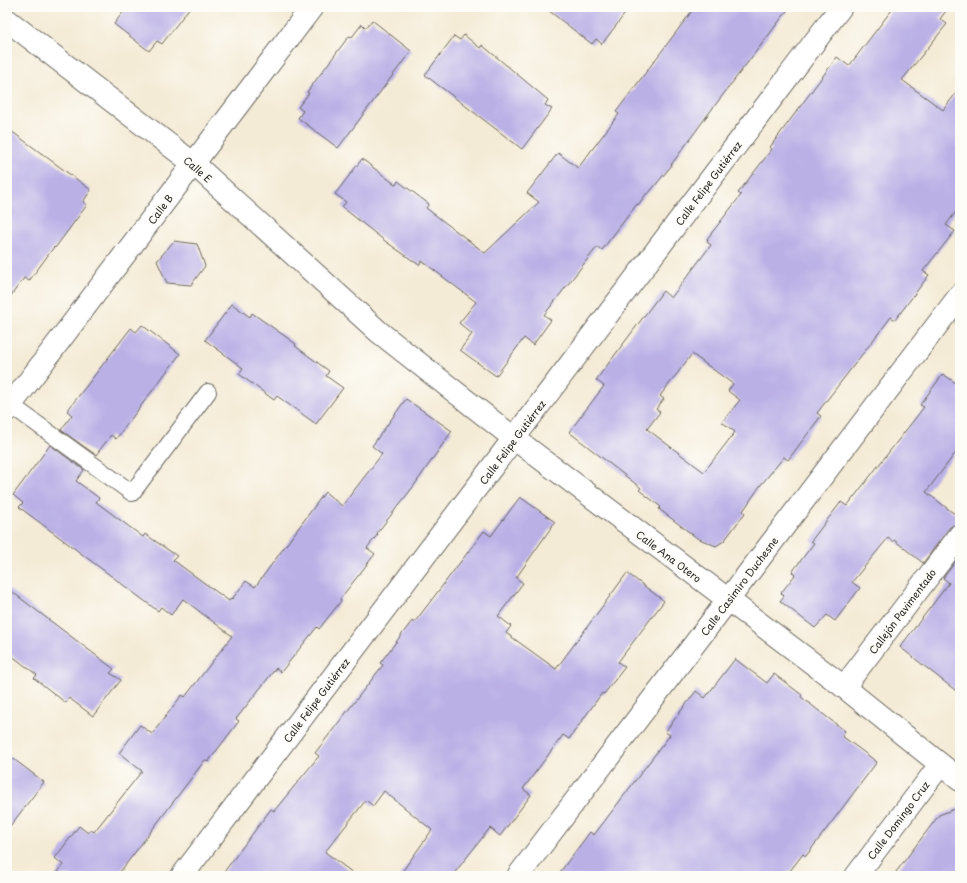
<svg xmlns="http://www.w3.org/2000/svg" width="967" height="883" font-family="'Playpen Sans',sans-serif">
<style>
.building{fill:#bab0e6;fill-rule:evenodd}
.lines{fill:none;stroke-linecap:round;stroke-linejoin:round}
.lane-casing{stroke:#68645d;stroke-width:18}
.street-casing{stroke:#68645d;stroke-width:24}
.lane{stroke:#fff;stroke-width:16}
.street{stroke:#fff;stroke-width:22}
.labels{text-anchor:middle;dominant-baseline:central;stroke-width:4;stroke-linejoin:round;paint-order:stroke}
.street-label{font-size:10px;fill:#1c1c1c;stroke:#fdfcf7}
</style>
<rect width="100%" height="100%" fill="#fdfcf7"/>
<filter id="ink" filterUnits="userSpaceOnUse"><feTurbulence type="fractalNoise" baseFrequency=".025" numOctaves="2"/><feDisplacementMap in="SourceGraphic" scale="8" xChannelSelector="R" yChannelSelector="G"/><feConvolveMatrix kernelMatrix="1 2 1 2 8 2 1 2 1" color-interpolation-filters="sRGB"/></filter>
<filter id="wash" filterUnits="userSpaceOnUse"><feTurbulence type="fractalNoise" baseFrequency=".012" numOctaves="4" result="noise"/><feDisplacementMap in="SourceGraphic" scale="16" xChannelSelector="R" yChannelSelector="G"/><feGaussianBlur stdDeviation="0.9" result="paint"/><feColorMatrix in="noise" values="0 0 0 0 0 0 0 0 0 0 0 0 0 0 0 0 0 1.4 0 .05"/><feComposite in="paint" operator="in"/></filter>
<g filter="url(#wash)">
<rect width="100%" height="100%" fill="#f4ebd6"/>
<g id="blocks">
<g class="building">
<polygon points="127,7 190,7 162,44 157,41 149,51 114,24"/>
<polygon points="544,7 630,7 602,44 596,39 592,44"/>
<polygon points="695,7 790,7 706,117 671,165 672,165 648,194 647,193 638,205 637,204 602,250 597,247 544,315 551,320 533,345 524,338 496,376 460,350 472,334 459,323 476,302 422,261 419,265 385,241 342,207 346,202 335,194 362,159 396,185 398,181 429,204 426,208 485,253 539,202 527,193 558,153 578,168 619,114 616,112"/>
<path d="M894,7h55l-9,12 7,5 -45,56 41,30 17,-22v118l-14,19 9,6 -32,40 6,4 -34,45 -4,-3 -74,96 4,3 -33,44 -4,-3 -24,29 -17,25 2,2 -21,28 -8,5 -19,-8 -38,-29 2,-2 -22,-17 2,-2 -72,-56 35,-46 -8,-6 67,-89 8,7 40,-53 -4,-3 1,-2 -1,-1 34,-44 -3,-2 34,-44 -2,-2 67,-90 12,9zM692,354l41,30 -5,7 12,9 -18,22 13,10 -31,40 -57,-43 13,-17 -4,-3 8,-10 -4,-3z"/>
<polygon points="372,20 411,51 338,148 298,118 303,111 298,107 309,93 307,92 349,36 352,37 362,24 366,28"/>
<polygon points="464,35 480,48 482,45 548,100 545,105 552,109 522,149 425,75 454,36 460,40"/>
<polygon points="7,128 91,190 83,202 87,205 55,248 54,247 29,281 24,278 7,301"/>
<polygon points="174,241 197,244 205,266 191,285 167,283 157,261"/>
<polygon points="232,304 250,317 252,313 296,344 295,346 329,371 326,376 343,388 316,424 277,396 274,400 239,374 243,368 205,340"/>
<polygon points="142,325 180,354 116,439 111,435 96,455 61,430 72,415 67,411 131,328 136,332"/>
<polygon points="943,374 960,386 960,447 926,492 960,518 960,523 950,527 923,563 894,540 893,542 888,538 852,582 860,588 835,621 827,615 815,628 780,601 784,596 781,593 795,575 792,572 814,543 811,541 841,502 847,506 924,407 920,405"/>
<polygon points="406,399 452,431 413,487 377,533 378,534 367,548 375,554 340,599 341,601 319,629 317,627 281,672 276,668 236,719 239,721 208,762 205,760 117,876 55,876 63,865 55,858 79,826 88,833 91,830 94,832 142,771 119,753 140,725 152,734 182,695 185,697 232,636 183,599 171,615 161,607 158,611 19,507 23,503 13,495 39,460 50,445 84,470 76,481 99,498 96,502 143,537 145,534 177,556 173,560 229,601 231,598 232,599 246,581 255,587 325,492 342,506 382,454 372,446"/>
<polygon points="520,497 555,522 516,578 523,583 498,616 511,626 506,633 556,669 627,573 664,601 618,662 625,667 604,694 602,693 569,739 563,735 523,789 531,795 500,836 490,828 452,876 399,876 432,830 384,791 373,806 366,800 325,852 357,876 221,876 271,809 274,811 319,756 315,753 383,665 380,663 412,621 414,623 484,531 491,536"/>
<polygon points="960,556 960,694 900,647 949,583 943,578"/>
<polygon points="7,588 114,669 110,673 121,680 93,716 69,698 66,703 34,678 37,675 7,652"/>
<polygon points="735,659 767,683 774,674 802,695 801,697 845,731 842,736 877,762 806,856 803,854 786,876 557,876 590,832 594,835 644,769 670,735 665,732 696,691 705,698"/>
<polygon points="7,754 44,782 7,830"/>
<polygon points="960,807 960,876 893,876 939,815"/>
</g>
</g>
</g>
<g filter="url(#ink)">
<use href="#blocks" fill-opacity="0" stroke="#68645d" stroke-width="1"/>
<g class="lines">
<g class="lane-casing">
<polyline id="lane" points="11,405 132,493 208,392"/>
</g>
<g class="street-casing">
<g id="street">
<polyline points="7,20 194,164 379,332 515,439 844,687 960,780"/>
<polyline points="7,410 312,7"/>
<polyline points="844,687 960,535"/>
<polyline points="182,876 841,7"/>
<polyline points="518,876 960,295"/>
<polyline points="856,876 940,765"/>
</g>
</g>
<use href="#lane" class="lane"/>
<use href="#street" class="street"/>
</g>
</g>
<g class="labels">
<g class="street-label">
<text transform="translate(198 169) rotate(41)">Calle E</text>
<text transform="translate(708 183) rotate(-53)">Calle Felipe Gutiérrez</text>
<text transform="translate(160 209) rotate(-53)">Calle B</text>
<text transform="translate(512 442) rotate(-53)">Calle Felipe Gutiérrez</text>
<text transform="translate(669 556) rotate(37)">Calle Ana Otero</text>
<text transform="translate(739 586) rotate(-53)">Calle Casimiro Duchesne</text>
<text transform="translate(902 611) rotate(-53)">Callejón Pavimentado</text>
<text transform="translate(316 700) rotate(-53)">Calle Felipe Gutiérrez</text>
<text transform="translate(898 820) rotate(-53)">Calle Domingo Cruz</text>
</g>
</g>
<rect width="967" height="883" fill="none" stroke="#fdfcf7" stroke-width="24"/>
</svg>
